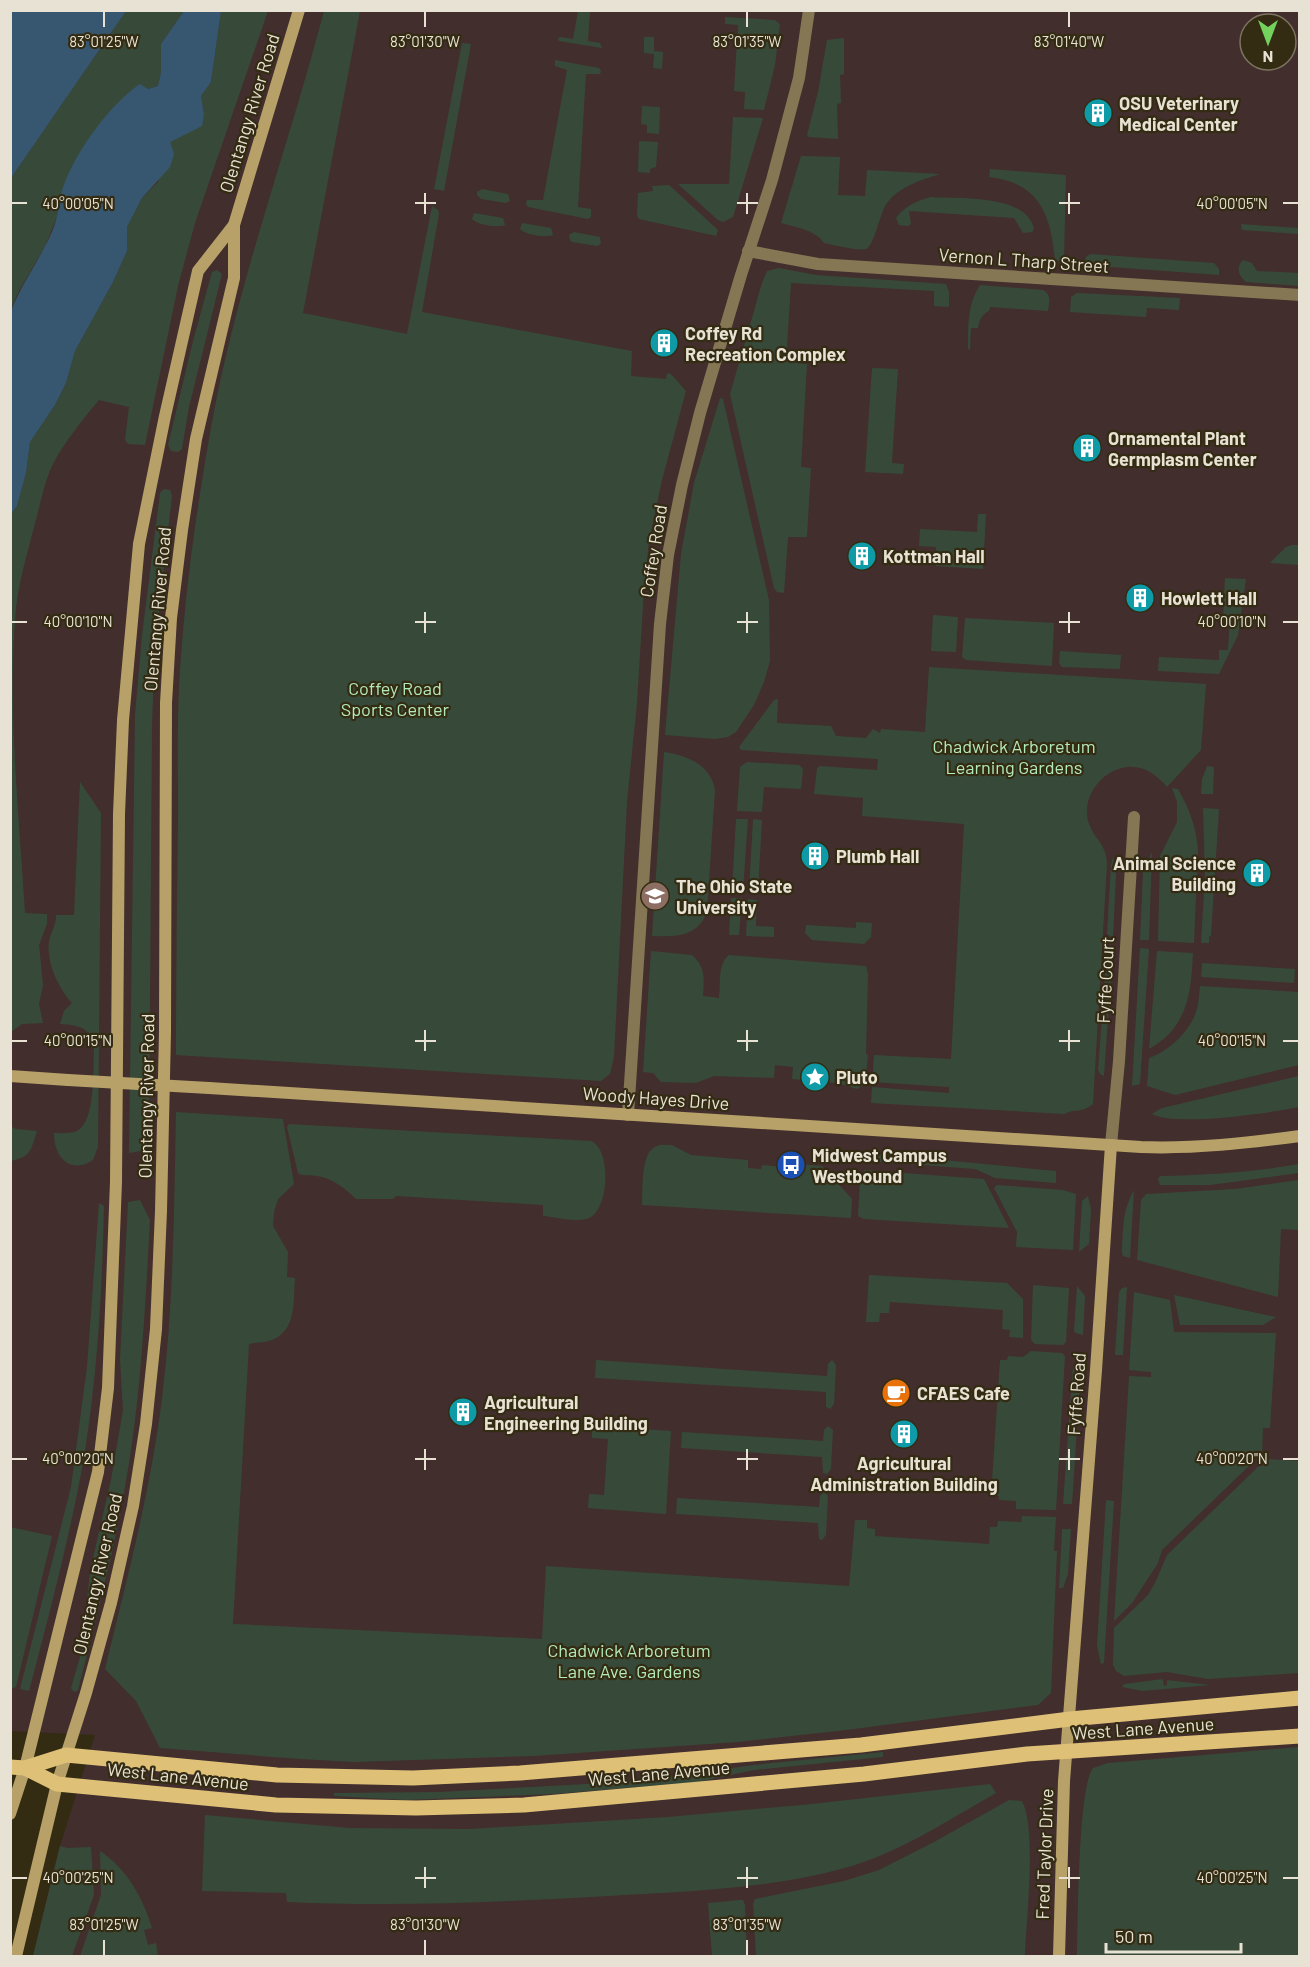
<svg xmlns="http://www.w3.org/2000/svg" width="1310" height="1967" font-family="Barlow,sans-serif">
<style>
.education{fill:#422e2d;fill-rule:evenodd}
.green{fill:#374a39}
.water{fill:#375771}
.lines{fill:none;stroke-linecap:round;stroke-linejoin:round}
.street{stroke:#857754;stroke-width:12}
.secondary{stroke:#b7a168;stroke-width:12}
.primary{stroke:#dec177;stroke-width:15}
.secondary-bridge{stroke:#b7a168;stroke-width:12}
.ticks{fill:none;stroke:#e7e2d3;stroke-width:2}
.labels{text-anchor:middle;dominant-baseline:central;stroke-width:4.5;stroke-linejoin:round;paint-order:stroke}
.poi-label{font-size:18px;font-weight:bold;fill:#e7e2d3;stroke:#342b13;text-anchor:start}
.street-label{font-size:18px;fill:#e7e2d3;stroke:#342b13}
.park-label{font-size:18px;fill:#b3eaba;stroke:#342b13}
.ticks-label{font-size:15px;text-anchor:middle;fill:#e7e2d3;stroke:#342b13;stroke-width:4.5;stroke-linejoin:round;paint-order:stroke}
</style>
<rect width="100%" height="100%" fill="#342b13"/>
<path class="education" d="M11,11h1288v1945h-1266l26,-107 36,-114 -84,-4zM1250,24h36v36h-36z"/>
<g class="green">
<polygon points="126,11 184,11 161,44 161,72 158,86 148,89 93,134 70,172 61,194 57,217 45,246 19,291 10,311 11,178"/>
<path d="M221,11h47l-73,212 -17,63 -33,159 -17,-1 -3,-4 4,-33 -30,-7c-16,19 -33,40 -45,62 -10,19 -13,41 -19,61 -7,28 -16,57 -19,85 -9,101 3,204 9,305l22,1v10l-8,21 4,40 -4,19 4,19 -21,1 -11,8v-518l6,-8 9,-33 4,-31 25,-37 11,-22 9,-32 38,-69 14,-31v-24l15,-29 16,-16 11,-40 35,-28 -3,-18 10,-14z"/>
<path d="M324,11h36l-57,302 104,21 25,-128 6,4 1,4 -17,98 210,39 -1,25 35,3 1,-6 4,1 15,17 -24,89 -13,61 -5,48 -7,114 -10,99 -13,255 -4,17 -9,7 -425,-26c0,-80 1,-160 2,-240 0,-42 -1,-85 1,-128 5,-89 17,-177 33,-265 26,-140 76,-274 112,-411z"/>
<polygon points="578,11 590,11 588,41 600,43 602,48 559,41 558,38 561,37 573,39"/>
<polygon points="725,17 775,20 780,24 775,65 764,110 744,109 745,92 734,91 738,25 725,24"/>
<polygon points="644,37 654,37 654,51 663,52 662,69 653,68 654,54 644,53"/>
<polygon points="844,38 844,74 840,75 841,103 837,104 838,139 809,137 807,135 818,92 827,40"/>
<polygon points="462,43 471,44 444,191 434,189"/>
<polygon points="555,60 599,68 601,71 600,74 586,74 578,207 591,209 591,217 588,219 528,207 526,204 527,200 543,200 567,70 555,66"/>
<polygon points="642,106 660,107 659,134 647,133 647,125 641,124"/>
<polygon points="733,117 763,118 733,217 723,222 718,220 678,184 729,184"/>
<polygon points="639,141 658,142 656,167 650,169 650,173 638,172"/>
<path d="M801,156l39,1 -2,38 27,1 2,-26 73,4c-19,6 -40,12 -53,29 -7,9 -13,44 -21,46 -8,2 -33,-4 -42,-6 -8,-13 -29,-16 -43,-20z"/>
<path d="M990,169l76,6 -2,86h-9c-4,-46 -15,-78 -66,-84z"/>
<polygon points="669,185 718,230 716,236 639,219 637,216 638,193 653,191 652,186"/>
<polygon points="482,189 508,194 510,201 506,203 481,199 477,195 477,192"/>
<path d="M931,197c28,2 96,-3 103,32l-2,3 -9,1 -9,-15 -105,-7 2,13 -3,2 -9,-1 -3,-7c9,-12 20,-17 35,-21z"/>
<path d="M474,213l29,5 2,7c-8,3 -27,0 -33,-6z"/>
<path d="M522,223l29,5 2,7c-8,3 -27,0 -33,-6z"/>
<polygon points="1241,224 1299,228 1299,234 1242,230"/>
<polygon points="574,232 600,237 601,244 597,246 572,242 570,240 569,235"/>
<polygon points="1090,254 1214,263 1219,269 1219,275 1084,265 1086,257"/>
<path d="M1243,260l9,3 5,8 42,2v13l-53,-4c-7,-6 -11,-14 -3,-22z"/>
<polygon points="779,268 816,275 946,284 949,292 949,307 934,306 934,291 791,283 786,362 807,364 801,467 811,468 807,537 788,537 784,593 777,592 774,588 730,394 762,283 767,271"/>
<polygon points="217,270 222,274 189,407 182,449 178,452 171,451 168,445 193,341 212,272"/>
<path d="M980,285l63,5c9,5 6,13 5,21l-58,-4 -1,4c-7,3 -10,10 -11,17h-7l-1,22 -2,-1c0,-22 -1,-44 12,-64z"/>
<polygon points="1077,293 1180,298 1179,310 1147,308 1146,317 1070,312 1071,297"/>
<polygon points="872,368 898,369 892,463 904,464 903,474 865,472"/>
<polygon points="720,398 723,399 769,600 770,661 764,682 754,705 736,732 728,737 715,739 665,735 681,554 694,483"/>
<polygon points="164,489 170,490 172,496 155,646 152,725 149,1142 141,1151 129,1153 135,715 142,635 160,493"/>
<polygon points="978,514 986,514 983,569 936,566 936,547 919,546 920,529 977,532"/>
<polygon points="1292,545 1299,545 1299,565 1270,563 1286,547"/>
<polygon points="1225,578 1246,579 1238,635 1219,674 1158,671 1159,657 1219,660 1219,650 1228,650 1230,618 1223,618"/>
<polygon points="933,615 958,617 956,652 931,651"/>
<polygon points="965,618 1054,623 1052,666 966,660 962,657"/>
<polygon points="1060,651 1121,655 1120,669 1062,667 1059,663"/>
<path d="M929,667l277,17 -5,66 -34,37c-11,-13 -24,-22 -40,-20 -25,3 -45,29 -39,54 5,17 18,22 19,42l-14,241c-12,10 -19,4 -28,10l-194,-11 1,-16 77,6v-6l-77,-5 2,-27 77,4 13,-235 -102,-8 1,-18 -49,-4 3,-26 3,-2 57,4 1,-11 -137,-9 -2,-3 35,-47 4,-1 -1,24 54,3 5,10 30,2 7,-9 7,4 1,-4 44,3z"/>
<path d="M664,752c24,4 46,12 51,38l-8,121c-8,26 -32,26 -55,25z"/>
<polygon points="747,762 799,765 803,769 801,789 764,787 762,812 737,811 740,767"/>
<polygon points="1207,766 1214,767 1213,794 1201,794 1202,779"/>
<path d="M80,782l21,31 -3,334 -5,13c-23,15 -39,-3 -39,-27 7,0 16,1 23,-2 19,-9 16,-65 17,-85 -3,-19 -17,-21 -34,-22l4,-13 8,-8c-14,-16 -28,-44 -22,-66 3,-8 6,-13 6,-22h18z"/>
<path d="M1172,788l6,1c11,19 18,38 20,60l-4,94 -36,-2 2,-85 17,-34v-20z"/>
<polygon points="1203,808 1219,809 1211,936 1209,936 1209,943 1201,943 1205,876"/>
<polygon points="736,819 748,819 743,890 732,890"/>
<polygon points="753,819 762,820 758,891 749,891"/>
<polygon points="1152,852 1149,940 1140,940 1143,872"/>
<polygon points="1113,857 1116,873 1113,938 1107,934 1111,865"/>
<polygon points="731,898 742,898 739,935 729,935"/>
<polygon points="748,899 757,900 756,926 774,927 774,937 746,936"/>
<polygon points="856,922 872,923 871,937 864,944 812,940 805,933 806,925 856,928"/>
<polygon points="1109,947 1113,947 1104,1076 1100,1074 1098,1070 1107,949"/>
<polygon points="1140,948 1149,949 1140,1084 1132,1086"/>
<path d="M651,951l41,4c14,12 12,25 11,41l16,2c2,-13 -2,-34 10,-43l137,11 2,8 -2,80 2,1 -3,29 -8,5 -19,-6 -46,-4 1,-12 -18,-2 -1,13 -60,-2 -18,7 -35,-1 -8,-9 -10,-1z"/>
<path d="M1157,951l36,2c-2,40 -5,74 -44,96z"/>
<polygon points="1202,963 1295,969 1294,983 1201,977"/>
<path d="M1200,986l99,6v73l-124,30 -28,-9 2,-28c20,-7 42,-27 48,-49 2,-7 2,-15 3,-23z"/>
<path d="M1299,1076v31c-29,6 -122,20 -147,7l10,-6z"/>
<path d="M176,1112l107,7 11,65 -16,15 -4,13 -1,14 15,26 -1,25 8,1c-2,23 2,52 -23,62 -7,3 -16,2 -23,4l-16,280 309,15 4,-73 303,20 6,-66h12v8l8,1v7l114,8 1,-17h7l1,-6 23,1 1,-6 34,1 -2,34h3l-6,142 -13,12 -192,25 -108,12 -205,14 -178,6 -55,-3 -140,-11 -24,-47 -31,-32c22,-90 46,-180 57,-271 12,-95 12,-191 14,-286z"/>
<path d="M289,1124l302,17c21,9 18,68 -2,77 -12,5 -33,-1 -46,-2v-11l-147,-9 -3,3h-37c-10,-10 -24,-21 -39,-23 -7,-2 -13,1 -19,-3l-11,-46z"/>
<path d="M10,1126l6,3 21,2c-6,19 -6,26 -26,30z"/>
<path d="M672,1145l19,10 57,5v8l13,1 1,-4 23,2 1,-4 36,3 30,33 -1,19 -209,-13c1,-14 -2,-54 15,-59 4,-2 10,-1 15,-1z"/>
<polygon points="869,1153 1056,1171 1056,1183 995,1178 975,1169 870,1161"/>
<path d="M1299,1164v9l-89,12h-50l-2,-6 2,-3c47,-1 93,-4 139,-12z"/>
<polygon points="864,1170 984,1179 1009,1228 864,1219 858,1216 860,1179"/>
<polygon points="1299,1180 1299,1230 1281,1229 1278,1297 1137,1260 1141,1200 1146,1194 1235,1189"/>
<polygon points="997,1185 1063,1190 1076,1194 1073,1250 1016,1247 1017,1232 994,1188"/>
<path d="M1134,1190l-4,68 -7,-2 -1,-3c1,-23 0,-42 12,-63z"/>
<polygon points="1088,1196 1091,1209 1089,1244 1079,1252 1082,1201"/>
<path d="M140,1200l10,20c-5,89 -9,179 -25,267 -12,68 -30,136 -47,203l-2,2 -3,-1 -2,-3 11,-38 8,-79 21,-91 12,-70 -3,-50 8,-158z"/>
<path d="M99,1203l5,3c-2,89 -7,180 -23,268 -14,73 -33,145 -52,217l-9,-2 51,-202 16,-120z"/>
<polygon points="869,1275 1007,1283 1023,1299 1023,1338 1009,1337 1010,1330 1002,1329 1003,1310 890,1302 889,1313 880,1313 879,1322 866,1322"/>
<polygon points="1033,1285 1069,1288 1066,1342 1063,1345 1035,1344 1031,1340"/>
<polygon points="1077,1286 1085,1296 1083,1335 1076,1333 1074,1331"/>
<polygon points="1127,1287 1123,1355 1115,1355 1119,1292 1122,1288"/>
<polygon points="1134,1292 1170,1300 1174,1332 1276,1333 1270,1428 1263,1428 1262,1454 1255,1455 1255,1460 1162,1550 1158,1563 1132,1603 1114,1621 1129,1376 1151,1377 1151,1372 1129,1370"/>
<polygon points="1174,1295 1276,1317 1263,1325 1180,1325"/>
<polygon points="1031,1351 1062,1353 1065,1356 1056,1510 1016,1509 1016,1501 999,1500 999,1496 991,1496 1000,1360 1007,1360 1008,1356 1023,1357"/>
<polygon points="596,1360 827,1376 828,1364 832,1360 836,1365 834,1404 830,1409 826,1407 826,1392 595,1378"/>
<polygon points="1073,1366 1081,1367 1072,1504 1063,1504"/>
<polygon points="592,1426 671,1431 666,1514 588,1508 589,1494 604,1495 608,1439 592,1438"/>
<polygon points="828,1426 833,1430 831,1469 827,1474 823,1473 822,1457 681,1448 682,1432 823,1441 824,1430"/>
<polygon points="1266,1459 1299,1461 1299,1673 1208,1679 1167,1672 1124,1676 1116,1671 1113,1665 1114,1628 1148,1595 1155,1583 1167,1555 1259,1466 1266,1465"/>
<polygon points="824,1492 828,1496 826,1535 822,1540 819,1539 818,1523 676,1514 677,1498 819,1507 820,1496"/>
<polygon points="1106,1500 1114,1501 1104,1663 1101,1664 1097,1646"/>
<polygon points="10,1527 52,1536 16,1687 11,1689"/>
<polygon points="1062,1529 1071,1529 1068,1574 1063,1588 1059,1588"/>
<polygon points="1163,1679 1164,1686 1167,1685 1167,1680 1210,1685 1143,1691 1122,1687 1124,1684"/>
<path d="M1299,1747v209h-222c1,-31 1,-169 16,-188l15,-5z"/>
<polygon points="883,1752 883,1757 754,1770 698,1782 554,1794 406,1800 334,1796 334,1793 440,1792 641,1781 753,1765"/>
<path d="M990,1784l6,9c-46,26 -91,56 -141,72 -79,24 -165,26 -247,31 -107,6 -214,11 -321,6l-1,-9 -84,-2 3,-76 144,13 120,1 199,-12 144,-13z"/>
<path d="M1009,1800l13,1c15,28 4,120 3,155h-269l-3,-52 2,-5 89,-18 35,-11 55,-28z"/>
<polygon points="60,1846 68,1848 91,1847 94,1895 72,1956 33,1956"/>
<path d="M100,1851c27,18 43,47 52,77l-8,2 4,15 8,-2 2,13h-78l21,-61z"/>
<polygon points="739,1900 743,1900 745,1905 747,1956 712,1956 708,1903"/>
</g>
<g class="water">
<polygon points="11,10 126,11 11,178 10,11"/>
<path d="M184,11h37l-10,71 -10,14 3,18 -2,12 -32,16 4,12 -4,13 -28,31 -15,29v24l-14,31 -38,69 -9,32 -11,22 -25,37 -4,31 -9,33 -6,8v-203c9,-23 23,-43 34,-65 5,-9 10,-20 12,-30 2,-7 2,-15 4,-22 10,-37 48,-89 79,-110l8,5 10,-3 3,-14v-28z"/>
</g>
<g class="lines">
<g class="street">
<polyline points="748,251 818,264 1300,295"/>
<polyline points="628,1115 660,624 668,555 682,485 700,413 741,275 772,180 799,78 809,10"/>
<polyline points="1111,1145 1119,1061 1134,817"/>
</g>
<g class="secondary">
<polyline points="10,1076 68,1080"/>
<path d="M209,1088l932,59c53,2 106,-4 159,-11"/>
<polyline points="10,1814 25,1768 98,1472 108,1388 116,1182 119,814 123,720 139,544 165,416 198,271 234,225"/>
<polyline points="16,1956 57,1784 86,1693 111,1603 133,1506 146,1424 156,1329 161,1211 165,1032 166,703 171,618 182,530 196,439 234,278 234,225 299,10"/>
<polyline points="1059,1956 1064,1781 1096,1370 1111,1145"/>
</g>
<g class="primary">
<polyline points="10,1767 25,1768 66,1755 277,1775 413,1778 520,1773 861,1745 1070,1719 1300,1698"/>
<polyline points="25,1768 57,1784 276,1805 416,1808 524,1805 864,1774 1027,1754 1300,1736"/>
</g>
<polyline class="secondary-bridge" points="68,1080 209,1088"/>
</g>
<path class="ticks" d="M104,12v15M425,12v15M747,12v15M1069,12v15M425,193v21M747,193v21M1069,193v21M12,203h15M415,203h21M737,203h21M1059,203h21M1283,203h15M425,612v21M747,612v21M1069,612v21M12,622h15M415,622h21M737,622h21M1059,622h21M1283,622h15M425,1030v21M747,1030v21M1069,1030v21M12,1041h15M415,1041h21M737,1041h21M1059,1041h21M1283,1041h15M425,1449v21M747,1449v21M1069,1449v21M12,1459h15M415,1459h21M737,1459h21M1059,1459h21M1283,1459h15M425,1867v21M747,1867v21M1069,1867v21M12,1878h15M415,1878h21M737,1878h21M1059,1878h21M1283,1878h15M104,1940v15M425,1940v15M747,1940v15"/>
<defs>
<g id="building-disc" transform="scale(1.5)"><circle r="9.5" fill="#0f9aa8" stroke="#342b13"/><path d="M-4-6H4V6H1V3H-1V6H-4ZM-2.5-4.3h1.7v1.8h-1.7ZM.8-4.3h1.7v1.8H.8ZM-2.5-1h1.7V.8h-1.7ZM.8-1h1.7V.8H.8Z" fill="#fff"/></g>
<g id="university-disc" transform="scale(1.5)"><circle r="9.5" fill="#8d6e63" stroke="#342b13"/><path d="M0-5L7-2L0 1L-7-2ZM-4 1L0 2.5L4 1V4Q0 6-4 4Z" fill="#fff"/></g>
<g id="sight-disc" transform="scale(1.5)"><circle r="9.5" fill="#0f9aa8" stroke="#342b13"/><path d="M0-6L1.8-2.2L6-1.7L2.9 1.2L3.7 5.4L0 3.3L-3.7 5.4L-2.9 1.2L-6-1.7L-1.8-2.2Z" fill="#fff"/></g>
<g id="bus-disc" transform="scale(1.5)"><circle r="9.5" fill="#1a4fb4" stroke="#342b13"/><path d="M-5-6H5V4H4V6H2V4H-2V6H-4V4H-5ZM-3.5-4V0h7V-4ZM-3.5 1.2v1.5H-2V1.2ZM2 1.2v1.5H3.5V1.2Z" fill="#fff"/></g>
<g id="cafe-disc" transform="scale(1.5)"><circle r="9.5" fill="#e8710a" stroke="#342b13"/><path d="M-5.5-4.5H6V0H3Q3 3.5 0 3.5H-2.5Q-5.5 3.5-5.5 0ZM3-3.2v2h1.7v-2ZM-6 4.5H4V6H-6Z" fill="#fff"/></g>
</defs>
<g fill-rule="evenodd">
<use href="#building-disc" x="1098" y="113"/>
<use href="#building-disc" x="664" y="343"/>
<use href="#building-disc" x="1087" y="448"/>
<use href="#building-disc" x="862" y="556"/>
<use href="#building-disc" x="1140" y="598"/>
<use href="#building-disc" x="815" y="856"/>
<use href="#building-disc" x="1257" y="873"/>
<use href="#university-disc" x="655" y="896"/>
<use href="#sight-disc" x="815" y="1077"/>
<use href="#bus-disc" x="791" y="1165"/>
<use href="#cafe-disc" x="896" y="1393"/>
<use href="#building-disc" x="463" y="1412"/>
<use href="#building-disc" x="904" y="1434"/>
</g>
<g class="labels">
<g class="poi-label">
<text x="1119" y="103">OSU Veterinary<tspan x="1119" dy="21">Medical Center</tspan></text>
<text x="685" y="333">Coffey Rd<tspan x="685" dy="21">Recreation Complex</tspan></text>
<text x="1108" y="438">Ornamental Plant<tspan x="1108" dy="21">Germplasm Center</tspan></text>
<text x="883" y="556">Kottman Hall</text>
<text x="1161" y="598">Howlett Hall</text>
<text x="836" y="856">Plumb Hall</text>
<text x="1236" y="863" text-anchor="end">Animal Science<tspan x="1236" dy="21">Building</tspan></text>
<text x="676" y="886">The Ohio State<tspan x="676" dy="21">University</tspan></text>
<text x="836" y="1077">Pluto</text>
<text x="812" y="1155">Midwest Campus<tspan x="812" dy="21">Westbound</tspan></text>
<text x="917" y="1393">CFAES Cafe</text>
<text x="484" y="1402">Agricultural<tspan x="484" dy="21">Engineering Building</tspan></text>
<text x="904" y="1463" text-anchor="middle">Agricultural<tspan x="904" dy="21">Administration Building</tspan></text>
</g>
<g class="street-label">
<text transform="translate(249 113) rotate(-73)">Olentangy River Road</text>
<text transform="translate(1024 260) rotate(4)">Vernon L Tharp Street</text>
<text transform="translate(653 551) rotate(-81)">Coffey Road</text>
<text transform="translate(157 609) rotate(-85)">Olentangy River Road</text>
<text transform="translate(1105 980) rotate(-87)">Fyffe Court</text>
<text transform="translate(146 1096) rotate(-89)">Olentangy River Road</text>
<text transform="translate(656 1098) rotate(4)">Woody Hayes Drive</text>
<text transform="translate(1076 1394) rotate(-86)">Fyffe Road</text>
<text transform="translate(97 1574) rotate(-77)">Olentangy River Road</text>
<text transform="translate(1143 1728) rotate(-4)">West Lane Avenue</text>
<text transform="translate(659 1773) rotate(-5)">West Lane Avenue</text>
<text transform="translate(178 1776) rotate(6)">West Lane Avenue</text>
<text transform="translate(1044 1854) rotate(-88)">Fred Taylor Drive</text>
</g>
<g class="park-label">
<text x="395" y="688">Coffey Road<tspan x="395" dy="21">Sports Center</tspan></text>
<text x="1014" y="746">Chadwick Arboretum<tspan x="1014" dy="21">Learning Gardens</tspan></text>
<text x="629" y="1650">Chadwick Arboretum<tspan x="629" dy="21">Lane Ave. Gardens</tspan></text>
</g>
</g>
<g class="ticks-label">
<text x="104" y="47">83°01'25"W</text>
<text x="425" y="47">83°01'30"W</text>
<text x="747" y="47">83°01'35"W</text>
<text x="1069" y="47">83°01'40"W</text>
<text x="1232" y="209">40°00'05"N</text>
<text x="78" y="209">40°00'05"N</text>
<text x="1232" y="627">40°00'10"N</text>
<text x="78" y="627">40°00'10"N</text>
<text x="1232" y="1046">40°00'15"N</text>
<text x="78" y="1046">40°00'15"N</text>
<text x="1232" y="1464">40°00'20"N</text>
<text x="78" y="1464">40°00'20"N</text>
<text x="78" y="1883">40°00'25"N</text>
<text x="1232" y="1883">40°00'25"N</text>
<text x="104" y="1930">83°01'25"W</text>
<text x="425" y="1930">83°01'30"W</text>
<text x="747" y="1930">83°01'35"W</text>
</g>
<rect width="1310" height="1967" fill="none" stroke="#e7e2d3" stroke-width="24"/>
<g transform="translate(1268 42) rotate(180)"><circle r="28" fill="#342b13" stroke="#7c7460" stroke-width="1.5"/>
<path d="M0-4.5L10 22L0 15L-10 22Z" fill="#73d25d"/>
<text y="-9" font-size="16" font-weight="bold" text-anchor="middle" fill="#e7e2d3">N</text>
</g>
<path d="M1106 1943v9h135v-9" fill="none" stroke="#e7e2d3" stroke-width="3"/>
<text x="1115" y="1943" font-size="18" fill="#e7e2d3" stroke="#342b13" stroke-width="4.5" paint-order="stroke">50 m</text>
</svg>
